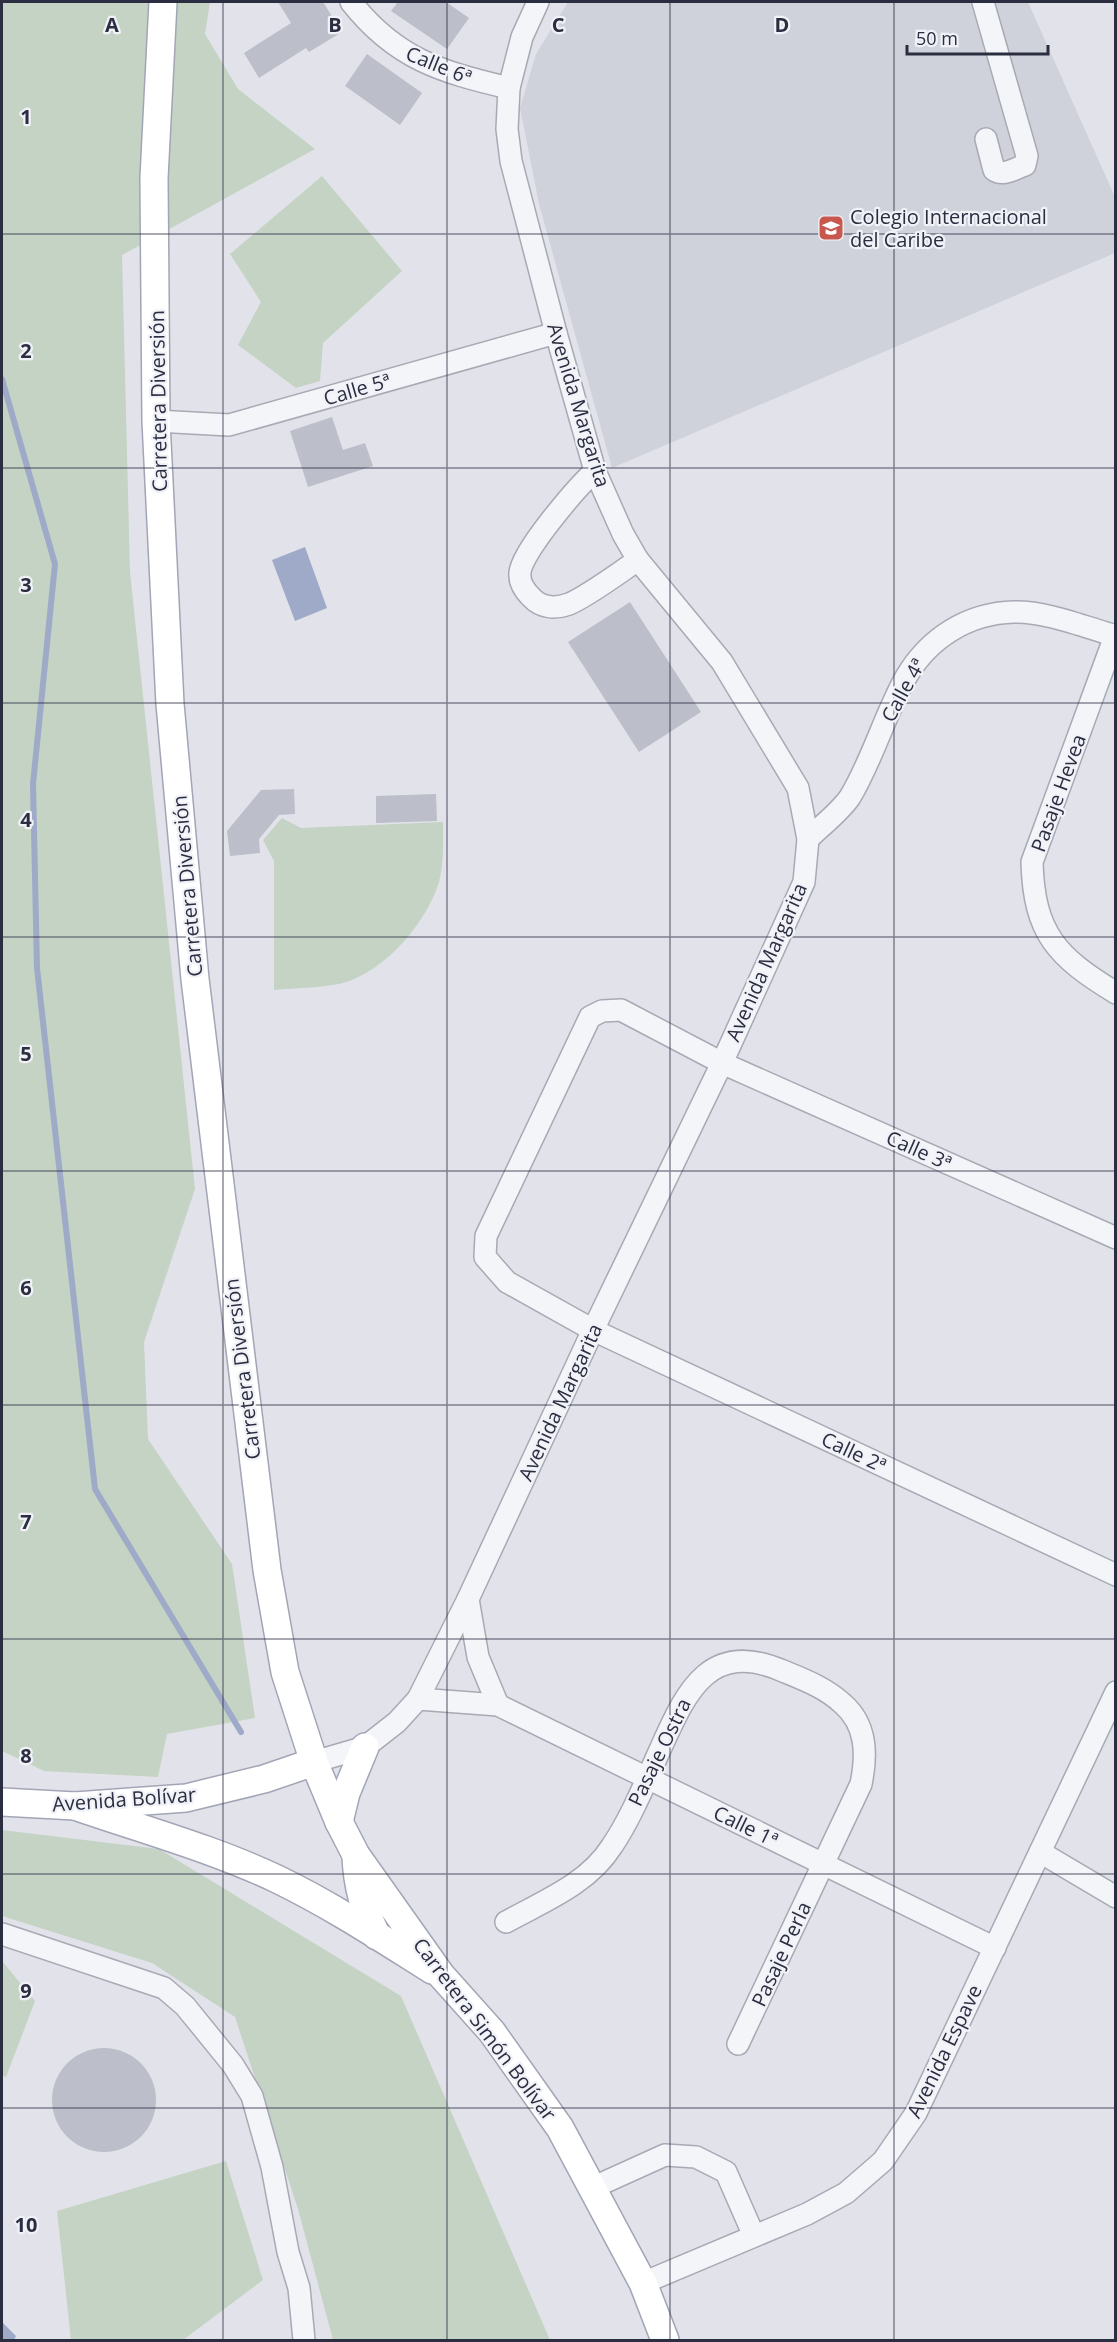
<svg xmlns="http://www.w3.org/2000/svg" width="1117" height="2342" font-family="'Open Sans',sans-serif">
<style>
.built{fill:#d0d2db}
.green{fill:#c4d3c3}
.water{fill:#9fa9c8}
.lines{fill:none;stroke-linecap:round;stroke-linejoin:round}
.stream{stroke:#9fa9c8;stroke-width:6}
.building{fill:#bcbec9}
.minor-casing{stroke:#a7a9b4;stroke-width:24}
.major-casing{stroke:#a2a5b5;stroke-width:30}
.minor{stroke:#f4f5f8;stroke-width:21}
.major{stroke:#fff;stroke-width:27}
.grid{fill:none;stroke:#2b2e41;stroke-width:1.5;stroke-opacity:0.55}
.labels{text-anchor:middle;dominant-baseline:central;stroke-width:4.5;stroke-linejoin:round;paint-order:stroke}
.street-label{font-size:20px;fill:#2b2e41;stroke:#f1f2f7}
.poi-label{font-size:20px;fill:#2b2e41;stroke:#f1f2f7;text-anchor:start}
.grid-label{font-size:20px;text-anchor:middle;font-weight:bold;fill:#2b2e41;stroke:#f1f2f7;stroke-width:4.5;stroke-linejoin:round;paint-order:stroke}
</style>
<rect width="100%" height="100%" fill="#e2e3ea"/>
<polygon class="built" points="568,2 1028,2 1115,197 1115,253 612,468 539,204 520,108 536,54"/>
<g class="green">
<polygon points="2,2 210,2 205,34 238,89 315,149 122,255 130,572 195,1189 144,1342 148,1439 232,1564 255,1718 167,1734 158,1777 44,1771 2,1751"/>
<polygon points="322,176 402,271 323,343 320,381 296,388 238,345 261,302 230,254"/>
<path d="M282,818l19,10 142,-6c0,20 1,41 -4,60 -13,42 -56,92 -100,102 -21,4 -44,4 -65,6v-129l-11,-21z"/>
<polygon points="2,1830 159,1849 401,1996 550,2340 333,2340 298,2209 235,2017 152,1963 2,1916"/>
<polygon points="2,1961 35,2001 6,2077 2,2075"/>
<polygon points="226,2161 263,2280 183,2340 71,2340 57,2211"/>
</g>
<g class="water">
<polygon points="305,547 327,608 295,621 272,560"/>
<polygon points="2,2322 16,2336 14,2340 2,2340"/>
</g>
<g class="lines">
<polyline class="stream" points="2,379 55,564 33,784 37,968 95,1489 241,1732"/>
</g>
<g class="building">
<polygon points="278,2 323,2 342,32 309,52 306,48 259,78 244,53 291,23"/>
<polygon points="398,2 446,2 469,18 447,49 391,11"/>
<polygon points="367,54 422,93 400,125 345,86"/>
<polygon points="332,417 343,450 365,443 373,466 308,487 290,431"/>
<polygon points="630,602 701,712 639,752 568,642"/>
<polygon points="294,789 295,814 279,815 259,839 260,853 230,856 227,831 261,790"/>
<polygon points="436,794 437,821 376,823 376,796"/>
<circle cx="104" cy="2100" r="52"/>
</g>
<g class="lines">
<g class="minor-casing">
<g id="minor">
<path d="M351,2c45,57 90,70 158,86"/>
<path d="M983,2l44,154 -2,9c-9,3 -22,12 -31,5l-8,-31"/>
<polyline points="156,421 229,425 556,333"/>
<path d="M595,471c-17,15 -74,81 -75,102 -1,9 5,18 11,24 10,11 24,12 38,7 19,-8 51,-32 69,-44"/>
<path d="M1115,636l-83,226c2,72 25,95 84,131"/>
<path d="M808,839c13,-13 32,-27 42,-42 22,-36 35,-83 56,-120 23,-39 62,-64 108,-65 31,-1 71,15 102,24"/>
<polyline points="1116,1238 722,1063 621,1010 602,1011 590,1017 486,1236 485,1257 507,1282 593,1330 1116,1575"/>
<polyline points="468,1599 478,1657 498,1705"/>
<polyline points="418,1699 498,1705 995,1948"/>
<polyline points="314,1762 365,1747 397,1722 418,1699 468,1599 593,1330 722,1063 804,882 808,839 798,788 722,662 638,560 623,534 595,471 556,333 511,161 507,129 509,88 522,37 538,2"/>
<polyline points="1040,1852 1116,1897"/>
<path d="M506,1922c38,-21 82,-38 106,-76 19,-28 33,-63 47,-94 26,-57 48,-114 124,-81 22,9 43,17 60,33 24,21 24,51 18,80l-123,260"/>
<polyline points="2,1934 164,1988 185,2006 233,2065 252,2096 272,2167 288,2252 299,2288 304,2340"/>
<polyline points="592,2188 665,2155 696,2157 726,2172 754,2236"/>
<polyline points="643,2283 807,2214 846,2193 883,2161 916,2113 1116,1692"/>
</g>
</g>
<g class="major-casing">
<g id="major">
<polyline points="163,2 154,178 156,421 170,704 195,979 267,1570 285,1672 314,1762 339,1822 356,1855 441,1975 492,2032 560,2128 643,2283 665,2340"/>
<polyline points="2,1802 75,1806 186,1798 264,1779 314,1762"/>
<path d="M75,1806c66,23 139,43 202,73 54,26 104,59 155,91"/>
<polyline points="339,1822 346,1793 365,1747"/>
<path d="M356,1856c1,29 7,53 21,80"/>
</g>
</g>
<use href="#minor" class="minor"/>
<use href="#major" class="major"/>
</g>
<path class="grid" d="M223,2v2338M447,2v2338M670,2v2338M894,2v2338M2,234h1114M2,468h1114M2,703h1114M2,937h1114M2,1171h1114M2,1405h1114M2,1639h1114M2,1874h1114M2,2108h1114"/>
<defs>
<g id="school-square" transform="scale(1.35)"><rect x="-9" y="-9" width="18" height="18" rx="4" fill="#c8584e" stroke="#f1f2f7"/><path d="M0-5L7-2L0 1L-7-2ZM-4 1L0 2.5L4 1V4Q0 6-4 4Z" fill="#fff"/></g>
</defs>
<g fill-rule="evenodd">
<use href="#school-square" x="831" y="228"/>
</g>
<g class="labels">
<g class="street-label">
<text transform="translate(439 65) rotate(22)">Calle 6ª</text>
<text transform="translate(357 389) rotate(-16)">Calle 5ª</text>
<text transform="translate(158 401) rotate(-91)">Carretera Diversión</text>
<text transform="translate(579 405) rotate(73)">Avenida Margarita</text>
<text transform="translate(903 690) rotate(-61)">Calle 4ª</text>
<text transform="translate(1058 793) rotate(-70)">Pasaje Hevea</text>
<text transform="translate(187 886) rotate(-95)">Carretera Diversión</text>
<text transform="translate(766 962) rotate(-66)">Avenida Margarita</text>
<text transform="translate(919 1150) rotate(24)">Calle 3ª</text>
<text transform="translate(242 1369) rotate(-97)">Carretera Diversión</text>
<text transform="translate(560 1402) rotate(-65)">Avenida Margarita</text>
<text transform="translate(854 1452) rotate(25)">Calle 2ª</text>
<text transform="translate(659 1752) rotate(-64)">Pasaje Ostra</text>
<text transform="translate(124 1799) rotate(-4)">Avenida Bolívar</text>
<text transform="translate(746 1826) rotate(26)">Calle 1ª</text>
<text transform="translate(781 1954) rotate(-65)">Pasaje Perla</text>
<text transform="translate(485 2029) rotate(53)">Carretera Simón Bolívar</text>
<text transform="translate(944 2051) rotate(-64)">Avenida Espave</text>
</g>
<g class="poi-label">
<text x="850" y="216">Colegio Internacional<tspan x="850" dy="23">del Caribe</tspan></text>
</g>
</g>
<g class="grid-label">
<text x="112" y="32">A</text>
<text x="335" y="32">B</text>
<text x="558" y="32">C</text>
<text x="782" y="32">D</text>
<text x="26" y="124">1</text>
<text x="26" y="358">2</text>
<text x="26" y="592">3</text>
<text x="26" y="827">4</text>
<text x="26" y="1061">5</text>
<text x="26" y="1295">6</text>
<text x="26" y="1529">7</text>
<text x="26" y="1763">8</text>
<text x="26" y="1998">9</text>
<text x="26" y="2232">10</text>
</g>
<rect width="1117" height="2342" fill="none" stroke="#2b2e41" stroke-width="6"/>
<path d="M907 45v9h141v-9" fill="none" stroke="#2b2e41" stroke-width="3"/>
<text x="916" y="45" font-size="18" fill="#2b2e41" stroke="#f1f2f7" stroke-width="4.5" paint-order="stroke">50 m</text>
</svg>
